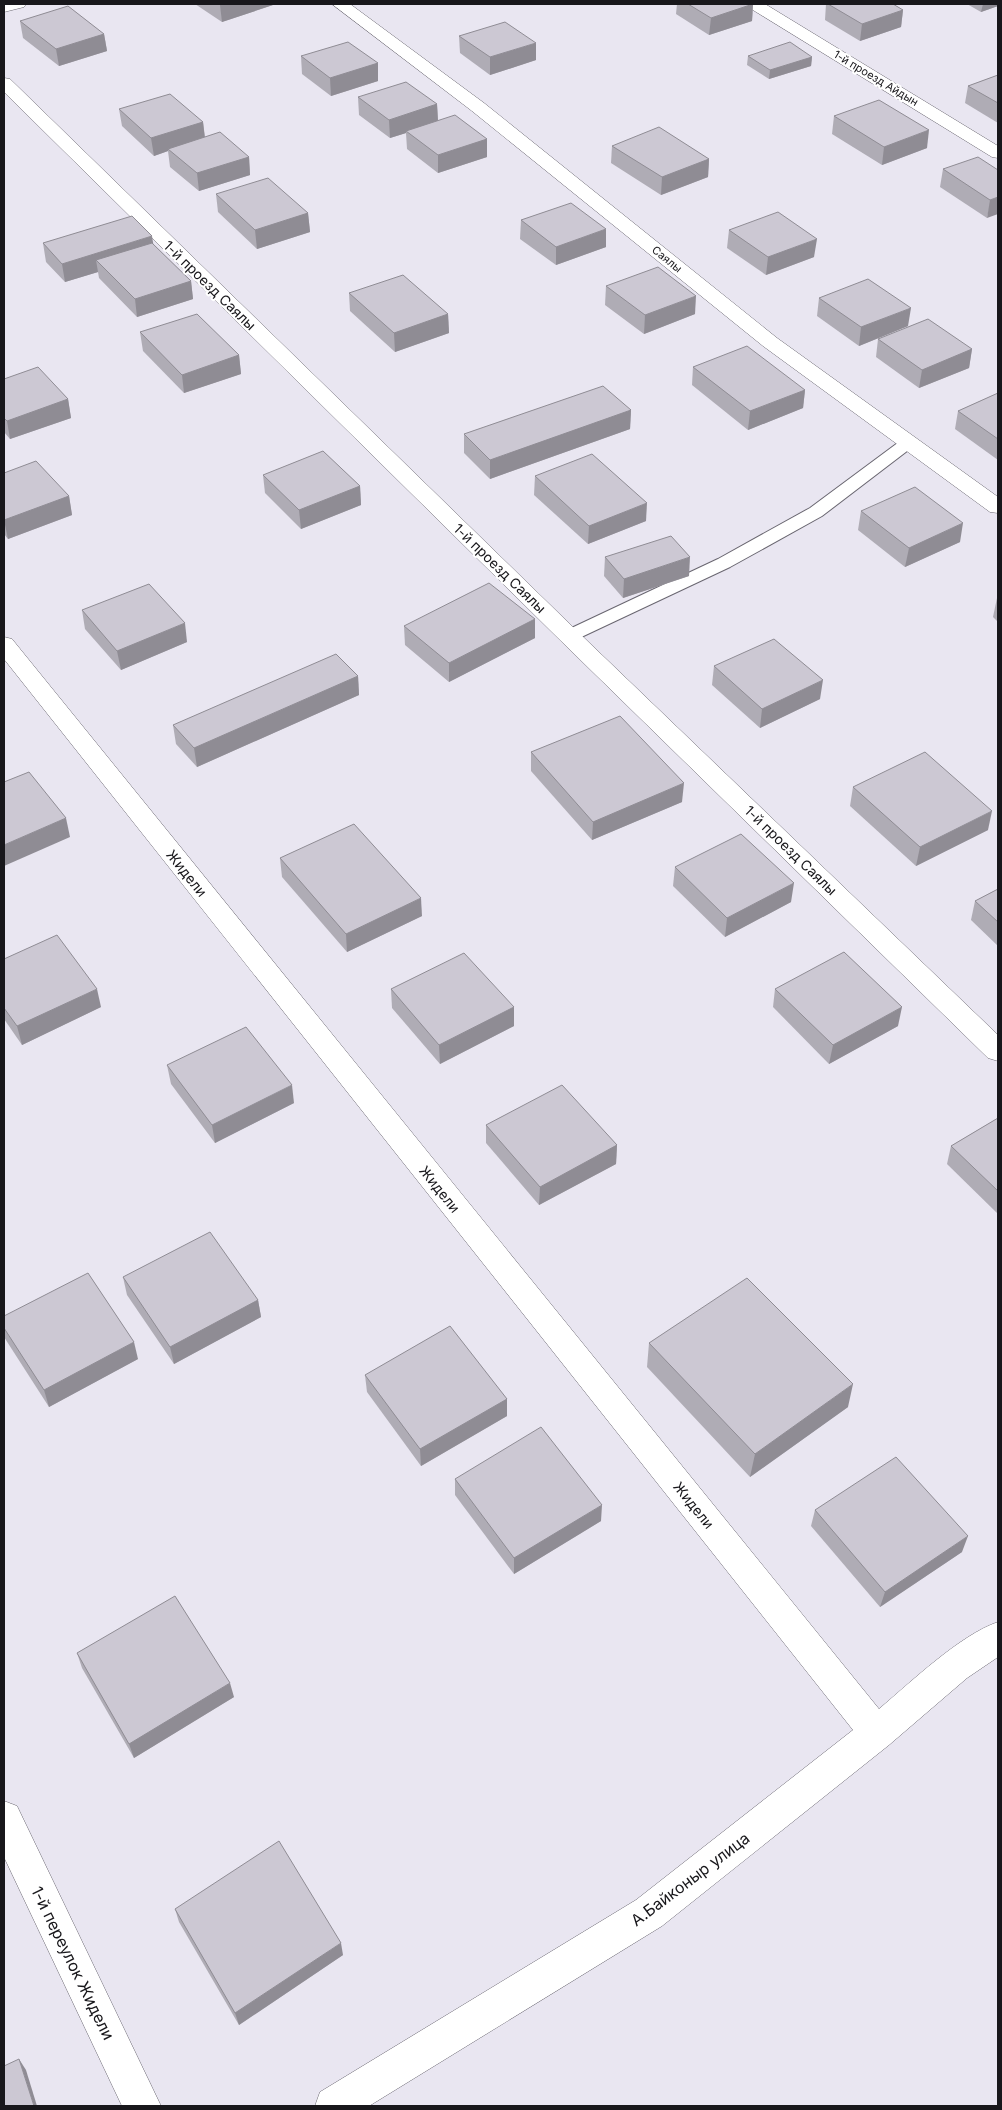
<svg xmlns="http://www.w3.org/2000/svg" width="1002" height="2110" font-family="Inter,sans-serif">
<style>
.lines{fill:none;stroke-linecap:round;stroke-linejoin:round}
.lane-casing{stroke:#696670;stroke-width:2}
.street-casing{stroke:#696670;stroke-width:1}
.lane{fill:#fff;fill-rule:evenodd}
.street{fill:#fff;fill-rule:evenodd}
.wall{fill:#afacb5}
.shaded-wall{fill:#8f8c94}
.building{fill:#ccc8d3;stroke:#8f8c94}
.labels{text-anchor:middle;dominant-baseline:central;stroke-width:4;stroke-linejoin:round;paint-order:stroke}
.far-street-label{font-size:11px;fill:#18171b;stroke:#fff}
.street-label{font-size:14px;fill:#18171b;stroke:#fff}
.near-street-label{font-size:16px;fill:#18171b;stroke:#fff}
</style>
<rect width="100%" height="100%" fill="#e9e6f1"/>
<g class="lines">
<g class="lane-casing">
<polygon id="lane" points="909,437 915,439 917,442 915,445 822,516 730,567 575,640 569,642 563,640 560,636 563,632 718,559 810,508 903,439"/>
</g>
<g class="street-casing">
<g id="street">
<polygon points="4,4 26,4 24,7 4,12"/>
<polygon points="332,4 350,4 484,103 777,338 998,497 998,513 990,512 763,346 472,111"/>
<polygon points="746,4 765,4 998,146 998,158 992,157 748,7"/>
<polygon points="4,78 10,79 577,631 998,1035 998,1061 988,1058 561,641 4,92"/>
<path d="M4,637l8,2 867,1070c32,-27 81,-74 119,-87v35l-31,21 -78,67 -227,181 -293,180h-54l5,-14 316,-192 217,-170 -849,-1071z"/>
<polygon points="4,1801 17,1806 161,2106 122,2106 4,1857"/>
</g>
</g>
<use href="#lane" class="lane"/>
<use href="#street" class="street"/>
</g>
<g class="wall">
<polygon points="195,4 276,4 222,22"/>
<polygon points="677,4 753,4 752,21 709,35 676,14"/>
<polygon points="826,4 893,4 903,10 901,27 860,41 825,20"/>
<polygon points="967,4 998,4 998,6 981,12"/>
<polygon points="20,21 104,34 107,51 59,66 23,38"/>
<polygon points="459,36 536,60 490,75 460,53"/>
<polygon points="301,56 378,63 378,81 331,96 302,74"/>
<polygon points="748,56 812,57 811,66 769,79 747,65"/>
<polygon points="998,75 998,123 965,103 968,86"/>
<polygon points="358,97 437,104 438,120 487,139 487,157 438,173 407,149 406,133 390,138 359,115"/>
<polygon points="119,109 203,122 205,137 249,157 250,175 199,191 170,167 168,151 154,156 122,126"/>
<polygon points="834,116 927,148 882,165 832,134"/>
<polygon points="612,146 709,159 708,177 661,195 611,163"/>
<polygon points="943,169 998,170 987,218 940,187"/>
<polygon points="216,194 308,213 310,232 257,249 218,212"/>
<polygon points="521,220 606,247 556,265 520,239"/>
<polygon points="729,230 814,257 766,275 727,248"/>
<polygon points="43,243 154,245 191,281 193,299 137,317 99,278 98,272 65,282 46,262"/>
<polygon points="606,286 695,314 644,334 605,305"/>
<polygon points="349,293 448,314 449,333 395,352 350,311"/>
<polygon points="819,298 908,326 859,346 817,316"/>
<polygon points="140,332 239,355 241,374 184,393 143,351"/>
<polygon points="878,339 972,349 969,368 919,388 876,357"/>
<polygon points="693,367 805,390 803,408 748,430 692,385"/>
<polygon points="4,379 68,399 71,418 10,439 4,432"/>
<polygon points="998,393 998,460 955,429 958,411"/>
<polygon points="631,410 630,429 490,479 464,453 464,434"/>
<polygon points="4,473 69,496 72,515 8,539 4,534"/>
<polygon points="263,475 360,486 361,505 301,529 265,493"/>
<polygon points="535,476 646,521 588,544 534,495"/>
<polygon points="861,511 960,542 905,567 858,530"/>
<polygon points="605,557 689,576 623,598 604,576"/>
<polygon points="997,598 998,598 998,622 993,617"/>
<polygon points="82,610 187,642 121,670 85,629"/>
<polygon points="535,619 535,638 449,682 405,645 404,626"/>
<polygon points="714,666 820,699 760,728 712,685"/>
<polygon points="358,676 359,695 197,767 176,744 173,725"/>
<polygon points="531,752 682,802 592,840 531,771"/>
<polygon points="853,787 988,830 916,866 850,806"/>
<polygon points="280,858 422,916 347,952 282,877"/>
<polygon points="675,867 791,902 725,937 673,886"/>
<polygon points="998,889 998,946 971,920 975,901"/>
<polygon points="4,959 101,1007 22,1045 4,1019"/>
<polygon points="391,989 514,1007 514,1026 440,1064 392,1008"/>
<polygon points="775,989 898,1026 829,1064 773,1007"/>
<polygon points="167,1065 294,1103 215,1143 171,1084"/>
<polygon points="998,1118 998,1214 947,1164 951,1146"/>
<polygon points="486,1125 617,1145 616,1164 539,1205 486,1143"/>
<polygon points="123,1277 258,1300 261,1317 174,1364 127,1295"/>
<polygon points="4,1316 138,1359 49,1407 4,1337"/>
<polygon points="649,1343 848,1407 750,1477 647,1367"/>
<polygon points="365,1375 507,1399 507,1416 421,1466 367,1392"/>
<polygon points="455,1479 601,1521 514,1574 455,1495"/>
<polygon points="815,1510 962,1552 880,1607 811,1526"/>
<polygon points="77,1653 234,1697 134,1758 82,1668"/>
<polygon points="175,1909 343,1955 239,2025 179,1922"/>
</g>
<g class="shaded-wall">
<polygon points="223,4 276,4 222,22 220,5"/>
<polygon points="753,4 752,21 709,35 711,18"/>
<polygon points="983,4 998,4 998,6 981,12"/>
<polygon points="903,10 901,27 860,41 862,24"/>
<polygon points="104,34 107,51 59,66 56,49"/>
<polygon points="536,43 536,60 490,75 490,57"/>
<polygon points="812,57 811,66 769,79 770,70"/>
<polygon points="378,63 378,81 331,96 330,78"/>
<polygon points="437,104 438,122 406,131 406,133 390,138 389,120"/>
<polygon points="203,122 205,140 168,149 168,151 154,156 151,138"/>
<polygon points="929,130 927,148 882,165 884,147"/>
<polygon points="487,139 487,157 438,173 438,155"/>
<polygon points="249,157 250,175 199,191 197,173"/>
<polygon points="709,159 708,177 661,195 662,177"/>
<polygon points="998,197 998,214 987,218 990,200"/>
<polygon points="308,213 310,232 257,249 255,230"/>
<polygon points="606,229 606,247 556,265 556,247"/>
<polygon points="152,236 155,255 96,260 98,272 65,282 62,264"/>
<polygon points="817,239 814,257 766,275 768,257"/>
<polygon points="191,281 193,299 137,317 135,299"/>
<polygon points="696,296 695,314 644,334 645,315"/>
<polygon points="911,308 908,326 859,346 861,327"/>
<polygon points="448,314 449,333 395,352 394,333"/>
<polygon points="972,349 969,368 919,388 922,370"/>
<polygon points="239,355 241,374 184,393 182,375"/>
<polygon points="805,390 803,408 748,430 750,411"/>
<polygon points="68,399 71,418 10,439 7,421"/>
<polygon points="631,410 630,429 490,479 490,460"/>
<polygon points="360,486 361,505 301,529 299,510"/>
<polygon points="69,496 72,515 8,539 4,520"/>
<polygon points="647,503 646,521 588,544 589,526"/>
<polygon points="963,523 960,542 905,567 909,548"/>
<polygon points="690,557 689,576 623,598 624,579"/>
<polygon points="535,619 535,638 449,682 449,663"/>
<polygon points="185,623 187,642 121,670 117,651"/>
<polygon points="358,676 359,695 197,767 194,748"/>
<polygon points="823,680 820,699 760,728 762,709"/>
<polygon points="684,783 682,802 592,840 593,822"/>
<polygon points="992,811 988,830 916,866 920,847"/>
<polygon points="66,818 70,837 4,866 4,845"/>
<polygon points="794,883 791,902 725,937 727,918"/>
<polygon points="421,898 422,916 347,952 346,934"/>
<polygon points="97,989 101,1007 22,1045 17,1026"/>
<polygon points="514,1007 514,1026 440,1064 439,1045"/>
<polygon points="902,1007 898,1026 829,1064 833,1045"/>
<polygon points="292,1085 294,1103 215,1143 212,1125"/>
<polygon points="617,1145 616,1164 539,1205 540,1187"/>
<polygon points="258,1300 261,1317 174,1364 170,1347"/>
<polygon points="134,1342 138,1359 49,1407 44,1390"/>
<polygon points="853,1384 848,1407 750,1477 755,1454"/>
<polygon points="507,1399 507,1416 421,1466 420,1449"/>
<polygon points="602,1505 601,1521 514,1574 514,1558"/>
<polygon points="968,1536 962,1552 880,1607 885,1592"/>
<polygon points="230,1683 234,1697 134,1758 129,1744"/>
<polygon points="341,1943 343,1955 239,2025 235,2013"/>
<polygon points="19,2059 26,2070 37,2106 34,2106"/>
</g>
<g class="building">
<polygon points="688,4 753,4 711,18"/>
<polygon points="828,4 893,4 903,10 862,24"/>
<polygon points="68,6 104,34 56,49 20,21"/>
<polygon points="505,22 536,43 490,57 459,36"/>
<polygon points="348,42 378,63 330,78 301,56"/>
<polygon points="790,42 812,57 770,70 748,56"/>
<polygon points="998,75 998,103 968,86"/>
<polygon points="406,82 437,104 389,120 358,97"/>
<polygon points="170,94 203,122 151,138 119,109"/>
<polygon points="879,100 929,130 884,147 834,116"/>
<polygon points="455,115 487,139 438,155 406,131"/>
<polygon points="659,127 709,159 662,177 612,146"/>
<polygon points="220,132 249,157 197,173 168,149"/>
<polygon points="978,157 998,170 998,197 990,200 943,169"/>
<polygon points="268,178 308,213 255,230 216,194"/>
<polygon points="571,203 606,229 556,247 521,220"/>
<polygon points="778,212 817,239 768,257 729,230"/>
<polygon points="132,216 152,236 62,264 43,243"/>
<polygon points="152,243 191,281 135,299 96,260"/>
<polygon points="658,267 696,296 645,315 606,286"/>
<polygon points="403,275 448,314 394,333 349,293"/>
<polygon points="868,279 911,308 861,327 819,298"/>
<polygon points="197,314 239,355 182,375 140,332"/>
<polygon points="928,319 972,349 922,370 878,339"/>
<polygon points="747,346 805,390 750,411 693,367"/>
<polygon points="38,367 68,399 7,421 4,418 4,379"/>
<polygon points="603,386 631,410 490,460 464,434"/>
<polygon points="998,393 998,439 958,411"/>
<polygon points="323,451 360,486 299,510 263,475"/>
<polygon points="592,454 647,503 589,526 535,476"/>
<polygon points="36,461 69,496 4,520 4,473"/>
<polygon points="915,487 963,523 909,548 861,511"/>
<polygon points="671,536 690,557 624,579 605,557"/>
<polygon points="489,583 535,619 449,663 404,626"/>
<polygon points="149,584 185,623 117,651 82,610"/>
<polygon points="774,639 823,680 762,709 714,666"/>
<polygon points="336,654 358,676 194,748 173,725"/>
<polygon points="620,716 684,783 593,822 531,752"/>
<polygon points="925,752 992,811 920,847 853,787"/>
<polygon points="29,772 66,818 4,845 4,782"/>
<polygon points="354,824 421,898 346,934 280,858"/>
<polygon points="741,834 794,883 727,918 675,867"/>
<polygon points="998,889 998,922 975,901"/>
<polygon points="57,935 97,989 17,1026 4,1008 4,959"/>
<polygon points="844,952 902,1007 833,1045 775,989"/>
<polygon points="464,953 514,1007 439,1045 391,989"/>
<polygon points="246,1027 292,1085 212,1125 167,1065"/>
<polygon points="562,1085 617,1145 540,1187 486,1125"/>
<polygon points="998,1118 998,1191 951,1146"/>
<polygon points="210,1232 258,1300 170,1347 123,1277"/>
<polygon points="88,1273 134,1342 44,1390 4,1328 4,1316"/>
<polygon points="747,1278 853,1384 755,1454 649,1343"/>
<polygon points="450,1326 507,1399 420,1449 365,1375"/>
<polygon points="541,1427 602,1505 514,1558 455,1479"/>
<polygon points="896,1457 968,1536 885,1592 815,1510"/>
<polygon points="175,1596 230,1683 129,1744 77,1653"/>
<polygon points="279,1841 341,1943 235,2013 175,1909"/>
<polygon points="19,2059 34,2106 4,2106 4,2066"/>
</g>
<g class="labels">
<g class="far-street-label">
<text transform="translate(876 78) rotate(31)">1-й проезд Айдын</text>
<text transform="translate(667 259) rotate(39)">Саялы</text>
</g>
<g class="street-label">
<text transform="translate(210 285) rotate(44)">1-й проезд Саялы</text>
<text transform="translate(500 568) rotate(44)">1-й проезд Саялы</text>
<text transform="translate(791 850) rotate(44)">1-й проезд Саялы</text>
<text transform="translate(187 873) rotate(51)">Жидели</text>
<text transform="translate(440 1189) rotate(51)">Жидели</text>
<text transform="translate(694 1505) rotate(51)">Жидели</text>
</g>
<g class="near-street-label">
<text transform="translate(690 1879) rotate(-37)">А.Байконыр улица</text>
<text transform="translate(73 1963) rotate(64)">1-й переулок Жидели</text>
</g>
</g>
<rect width="1002" height="2110" fill="none" stroke="#18171b" stroke-width="10"/>
</svg>
